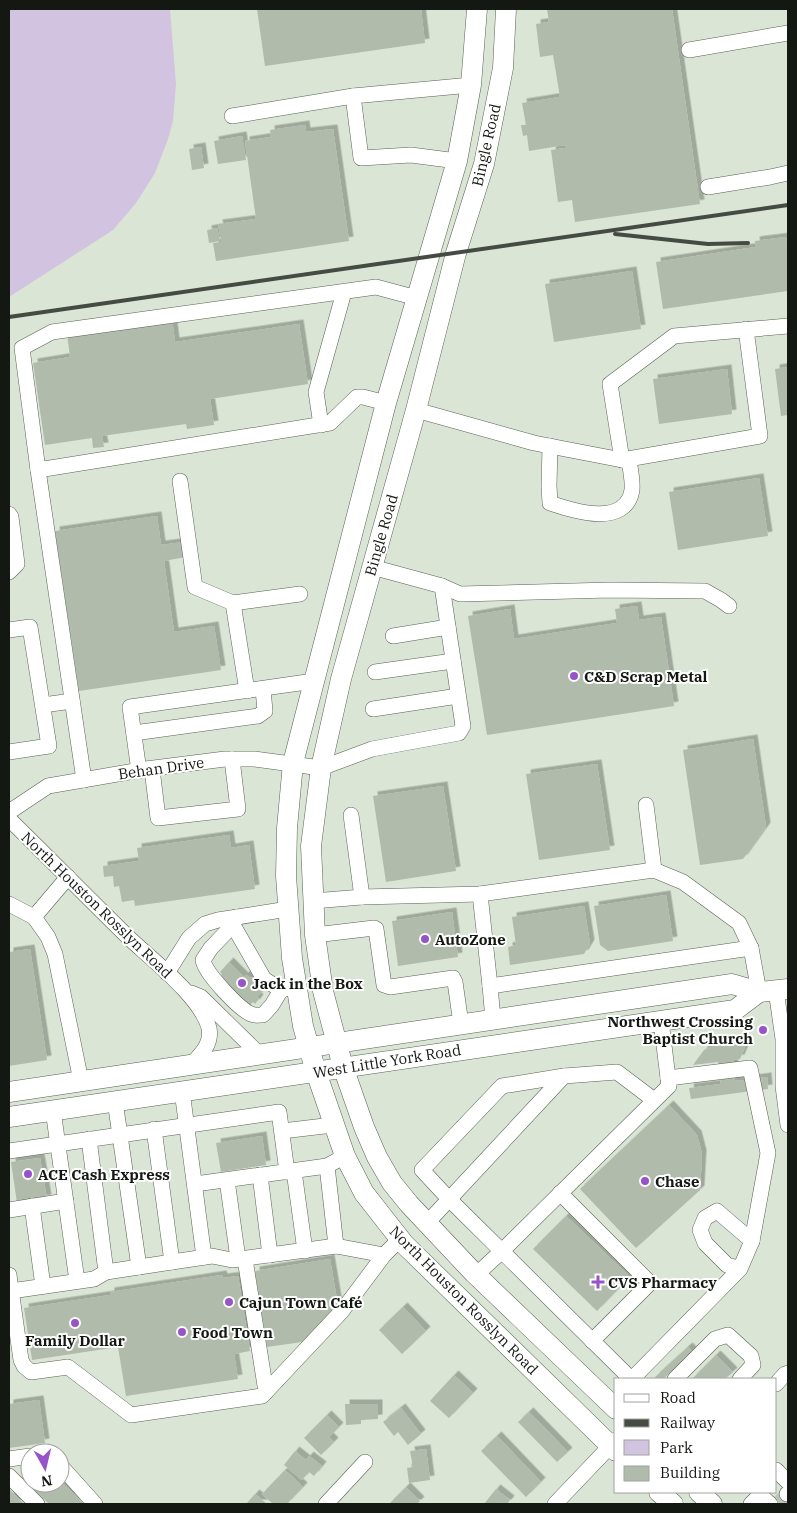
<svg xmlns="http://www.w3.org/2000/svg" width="797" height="1513" font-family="'IBM Plex Serif',serif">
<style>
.green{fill:#d2c3e0}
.building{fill:#b1bbac;filter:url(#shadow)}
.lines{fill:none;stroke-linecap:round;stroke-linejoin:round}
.minor-tunnel{stroke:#bcc6b8;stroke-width:15;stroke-dasharray:15 8;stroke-linecap:butt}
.minor-casing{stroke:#596254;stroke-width:16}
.major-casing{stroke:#596254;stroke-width:21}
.minor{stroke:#fff;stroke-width:15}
.major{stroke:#fff;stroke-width:20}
.rail{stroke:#454a42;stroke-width:4}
.poi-dot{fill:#9753c8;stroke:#fff;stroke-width:2}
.labels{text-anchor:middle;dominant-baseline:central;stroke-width:4;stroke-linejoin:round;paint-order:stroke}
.street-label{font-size:15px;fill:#141812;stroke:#fff}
.poi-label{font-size:15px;font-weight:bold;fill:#141812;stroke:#fff;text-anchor:start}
</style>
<defs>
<filter id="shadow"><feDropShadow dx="4.5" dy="-4.5" stdDeviation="0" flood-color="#0004"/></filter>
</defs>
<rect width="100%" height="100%" fill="#dae5d5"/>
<polygon class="green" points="9,9 170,9 176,84 173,121 168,139 155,173 136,203 113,230 9,297"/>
<g class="building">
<polygon points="257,9 421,9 425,43 265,66"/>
<polygon points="547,9 672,9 700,204 575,222 572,200 558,202 551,150 566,148 565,145 529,151 527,135 523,136 521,125 526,125 522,103 560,97 553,55 540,57 536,24 549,22"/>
<polygon points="305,125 306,132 333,129 349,241 216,261 213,243 221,242 222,245 218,224 256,219 245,141 271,137 270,130"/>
<polygon points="242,136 246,160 218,164 214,141"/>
<polygon points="201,147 204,168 192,170 189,149"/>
<polygon points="217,228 220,241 209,243 207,230"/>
<polygon points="786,237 788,256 788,291 663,309 656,262 756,247 755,241"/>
<polygon points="632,271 641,329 554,342 545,284"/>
<polygon points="172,319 175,342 299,324 308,384 210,399 214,425 187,429 186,424 102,436 104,447 93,448 92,438 45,445 33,363 70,357 67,334"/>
<polygon points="788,367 788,415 781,416 775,369"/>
<polygon points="727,369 732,414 659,424 653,379"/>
<polygon points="759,478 768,536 678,550 669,492"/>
<polygon points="157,516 161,545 184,542 186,557 164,561 174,632 214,626 221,670 79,691 55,531"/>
<polygon points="637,606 639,620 661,617 674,706 487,735 468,616 510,609 514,639 617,623 615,609"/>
<polygon points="753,739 766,827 743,859 700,865 683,750"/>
<polygon points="597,764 610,850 539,860 526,774"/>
<polygon points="443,786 456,871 386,882 373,796"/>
<polygon points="229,835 231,848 249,845 255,889 135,906 134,900 122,902 119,886 114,887 113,876 104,877 103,866 139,861 137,848"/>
<polygon points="666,895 673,941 608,951 600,945 594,906"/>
<polygon points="584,906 590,944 584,954 510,965 508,947 516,945 512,917"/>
<polygon points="452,912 458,957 398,966 392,921"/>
<polygon points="30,949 47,1060 9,1066 9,952"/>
<polygon points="229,962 244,977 246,975 250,978 251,977 263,988 261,989 263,991 257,997 259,999 255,1004 253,1002 249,1006 220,977 222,974 220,972"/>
<polygon points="726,1043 738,1044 745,1047 740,1059 733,1060 735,1081 767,1077 768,1089 691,1099 689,1088 721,1084 718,1062 693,1065 704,1050 715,1045"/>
<polygon points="669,1105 697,1135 702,1154 700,1190 636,1248 580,1189"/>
<polygon points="262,1136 266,1165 221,1172 216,1143"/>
<polygon points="40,1158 47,1199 17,1203 11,1162"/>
<polygon points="566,1216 630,1277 597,1311 533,1249"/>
<polygon points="330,1259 338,1306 302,1342 267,1347 255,1271"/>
<polygon points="222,1275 223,1278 238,1276 250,1351 234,1354 238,1379 126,1396 118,1347 32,1360 24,1308 110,1295 110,1292"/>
<polygon points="403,1307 426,1331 402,1354 379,1330"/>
<polygon points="688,1347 693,1352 663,1379 657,1379 655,1377"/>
<polygon points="716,1355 733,1372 725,1379 692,1379"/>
<polygon points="454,1375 473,1393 449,1418 430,1401"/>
<polygon points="39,1400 45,1443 9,1448 9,1404"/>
<polygon points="345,1404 378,1404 378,1419 361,1420 361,1424 346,1425"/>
<polygon points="401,1408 421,1434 408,1445 398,1432 394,1436 383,1422"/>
<polygon points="529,1412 568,1452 557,1462 518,1422"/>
<polygon points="327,1415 339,1427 329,1437 334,1442 321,1455 304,1438"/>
<polygon points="497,1436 541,1482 526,1497 481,1451"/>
<polygon points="426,1449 430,1480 409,1483 407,1468 413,1467 410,1451"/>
<polygon points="295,1451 306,1460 309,1456 322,1466 314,1476 309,1472 302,1480 284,1465"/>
<polygon points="30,1470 30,1483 60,1483 60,1481 84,1504 49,1504 22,1478"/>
<polygon points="285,1470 303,1487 287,1504 273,1504 262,1494"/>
<polygon points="406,1487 420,1501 417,1504 389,1504"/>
<polygon points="496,1489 510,1500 507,1504 484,1504"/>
<polygon points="10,1490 24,1504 9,1504"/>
<polygon points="255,1494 267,1504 246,1504"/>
</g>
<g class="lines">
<polyline class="minor-tunnel" points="779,1503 787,1494"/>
<g class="minor-casing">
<g id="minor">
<polyline points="689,50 788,33"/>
<polyline points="232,116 353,96"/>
<polyline points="457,161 411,155 361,158 353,96 471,85"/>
<polyline points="708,187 770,177 788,173"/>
<polyline points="386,403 363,397 357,397 330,423 38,470 22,348 52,332 376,287 417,298"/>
<polyline points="416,410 534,443 622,460 760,436 746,329"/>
<polyline points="321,425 316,392 344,292"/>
<path d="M550,446l-1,40 1,17c23,8 76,25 82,-13 1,-10 -2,-21 -3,-31"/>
<polyline points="622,460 610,384 674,336 788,326"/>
<polyline points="38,470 84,780"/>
<polyline points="180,481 195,587 233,603 247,691"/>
<polyline points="9,514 11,517 17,564 9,572"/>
<polyline points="372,567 442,586 460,594 610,590 705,591 721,600 729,606"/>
<polyline points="233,603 300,594"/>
<polyline points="9,630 30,627 49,746 9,752"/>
<polyline points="393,636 448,627"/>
<polyline points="375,672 453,661"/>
<polyline points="43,705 72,701"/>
<polyline points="373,709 458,696"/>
<polyline points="134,733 258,716 265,711 263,689"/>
<polyline points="152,769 158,818 238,809 232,759"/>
<polyline points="139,771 130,707 314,681"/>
<polyline points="646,805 654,870"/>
<polyline points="9,812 48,786 146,769 225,759 254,759 321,768 372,749 459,733 463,726 442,586"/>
<polyline points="351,815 362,897"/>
<path d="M9,819c40,39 79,79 119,118 23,22 73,60 81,91 3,16 -7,25 -17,36"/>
<polyline points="480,894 490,986"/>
<polyline points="313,901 362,897 480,894 654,870 683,882 739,923 751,948 759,992"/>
<polyline points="9,904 34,917 68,877"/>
<polyline points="34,917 48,937 55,954 81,1081"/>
<polyline points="236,917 233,925 264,979 281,990 289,988"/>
<path d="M233,925l-22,23 -8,12c2,13 36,49 48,54 4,2 8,1 12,1l9,-10 9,-15"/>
<polyline points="315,935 374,928 376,929 384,985 390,987 453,978 455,982 461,1024"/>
<polyline points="167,973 189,938 205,924 218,920 288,909"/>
<polyline points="776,990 783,1039 783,1086 788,1125"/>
<polyline points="191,993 201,997 260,1055"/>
<polyline points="493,1019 490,986 751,948"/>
<polyline points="668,1078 750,1068 768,1153 752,1241"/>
<polyline points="182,1091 204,1257"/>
<polyline points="115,1101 139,1267"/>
<polyline points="53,1110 77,1281"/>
<polyline points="154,1129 172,1262"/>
<polyline points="282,1131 333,1125"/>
<polyline points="89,1139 106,1272"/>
<polyline points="9,1151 279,1112 287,1172"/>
<polyline points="327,1166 336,1246"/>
<polyline points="294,1171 305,1251"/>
<polyline points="260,1175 270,1255"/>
<polyline points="227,1180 238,1259"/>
<polyline points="195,1184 327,1166 345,1156"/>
<polyline points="560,1193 650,1283 592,1341"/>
<polyline points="32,1206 43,1286"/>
<polyline points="9,1210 66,1201"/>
<polyline points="427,1223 564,1076"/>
<polyline points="245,1259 266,1392"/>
<polyline points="9,1275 21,1360 24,1366 31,1372 68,1367 131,1415 262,1396 342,1311 384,1255 400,1239"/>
<polyline points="476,1275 502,1251 669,1086 661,1021"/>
<polyline points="11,1291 94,1279 106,1272 212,1256 232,1260 336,1246 384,1255"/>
<polyline points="631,1379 449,1199 422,1170 502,1086 564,1076 617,1072 654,1100"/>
<polyline points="632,1379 740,1269 752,1241 717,1211 705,1218 700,1230 705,1243 727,1265 740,1269"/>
<polyline points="675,1379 715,1339 728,1335 751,1356 753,1365 740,1379"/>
<polyline points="776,1384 785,1374 788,1373"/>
<polyline points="9,1459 30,1456"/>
<polyline points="60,1465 95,1504"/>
<polyline points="776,1470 788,1482"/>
<polyline points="9,1476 37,1504"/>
<polyline points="787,1494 788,1494"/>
<polyline points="326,1504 365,1462"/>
<polyline points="555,1504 616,1440"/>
<polyline points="751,1504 760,1495 770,1504"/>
</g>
</g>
<g class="major-casing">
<g id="major">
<polyline points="477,9 471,85 457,161 386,403 293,763 287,828 286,876 292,958 303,1026 316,1072 345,1156 364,1193 404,1244 616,1451"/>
<polyline points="506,9 503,68 484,164 456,253 416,410 341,679 321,768 311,846 315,935 323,991 343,1067 364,1127 377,1157 392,1183 409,1204 474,1273 616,1409"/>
<polyline points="9,1092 732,984 759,992 788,989"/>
<polyline points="9,1117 735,1010 759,992"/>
<polyline points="659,1492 673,1504"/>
<polyline points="699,1492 712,1504"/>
</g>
</g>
<use href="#minor" class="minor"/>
<use href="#major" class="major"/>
<g class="rail">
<polyline points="615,234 708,244 748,243"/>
<polyline points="9,317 788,205"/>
</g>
</g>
<g class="poi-dot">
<circle cx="574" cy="676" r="5"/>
<circle cx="425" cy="939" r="5"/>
<circle cx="242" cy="983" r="5"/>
<circle cx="763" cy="1030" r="5"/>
<circle cx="28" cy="1174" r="5"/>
<circle cx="645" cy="1181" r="5"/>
<path d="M595.5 1274.5h5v5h5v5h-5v5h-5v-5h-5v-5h5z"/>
<circle cx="229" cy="1302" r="5"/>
<circle cx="75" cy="1323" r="5"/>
<circle cx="182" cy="1332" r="5"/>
</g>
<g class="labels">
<g class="street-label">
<text transform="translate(486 145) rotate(-77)">Bingle Road</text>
<text transform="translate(381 535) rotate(-74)">Bingle Road</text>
<text transform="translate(161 768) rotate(-8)">Behan Drive</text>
<text transform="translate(97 905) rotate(44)">North Houston Rosslyn Road</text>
<text transform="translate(387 1061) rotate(-9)">West Little York Road</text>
<text transform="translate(464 1300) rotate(45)">North Houston Rosslyn Road</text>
</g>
<g class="poi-label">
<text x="584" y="676">C&amp;D Scrap Metal</text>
<text x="435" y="939">AutoZone</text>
<text x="252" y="983">Jack in the Box</text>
<text x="753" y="1021" text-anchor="end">Northwest Crossing<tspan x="753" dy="17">Baptist Church</tspan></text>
<text x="38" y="1174">ACE Cash Express</text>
<text x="655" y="1181">Chase</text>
<text x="608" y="1282">CVS Pharmacy</text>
<text x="239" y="1302">Cajun Town Café</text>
<text x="192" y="1332">Food Town</text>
<text x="75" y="1340" text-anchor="middle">Family Dollar</text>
</g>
</g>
<rect width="797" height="1513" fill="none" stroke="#141812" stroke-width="20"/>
<rect x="614" y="1378" width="162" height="115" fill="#ffffff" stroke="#a1a3a0"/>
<rect x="624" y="1394" width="25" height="8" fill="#ffffff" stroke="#a1a3a0"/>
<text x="660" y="1403" font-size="15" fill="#141812">Road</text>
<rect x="624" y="1419" width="25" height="8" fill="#454a42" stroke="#a1a3a0"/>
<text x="660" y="1428" font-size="15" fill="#141812">Railway</text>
<rect x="624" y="1440" width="25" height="15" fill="#d2c3e0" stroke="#a1a3a0"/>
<text x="660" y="1453" font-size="15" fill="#141812">Park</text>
<rect x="624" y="1466" width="25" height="15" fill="#b1bbac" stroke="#a1a3a0"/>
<text x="660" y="1478" font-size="15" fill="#141812">Building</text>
<g transform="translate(45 1468) rotate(172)"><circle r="24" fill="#ffffff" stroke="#a1a3a0"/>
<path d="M0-4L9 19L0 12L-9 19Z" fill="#9753c8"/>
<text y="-8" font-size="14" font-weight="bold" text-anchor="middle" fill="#141812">N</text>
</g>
</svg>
